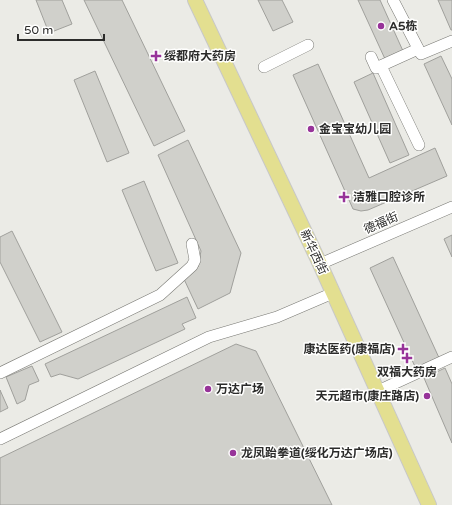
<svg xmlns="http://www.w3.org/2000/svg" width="452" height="505" font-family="'Varela Round','Noto Sans SC',sans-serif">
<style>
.building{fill:#d0d0cb;stroke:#a0a09c}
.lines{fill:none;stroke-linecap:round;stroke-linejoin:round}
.minor-casing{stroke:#797974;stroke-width:12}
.major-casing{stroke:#c8c8c8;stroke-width:16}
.minor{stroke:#fff;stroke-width:11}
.major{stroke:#e3df90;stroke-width:14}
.poi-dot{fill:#973399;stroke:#fffffe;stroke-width:1.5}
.labels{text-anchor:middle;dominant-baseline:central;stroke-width:3;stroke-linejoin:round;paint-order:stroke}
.poi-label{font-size:12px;font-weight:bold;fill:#2c2c2b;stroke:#fffffe;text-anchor:start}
.street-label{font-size:12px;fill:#2c2c2b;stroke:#fffffe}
</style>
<rect width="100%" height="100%" fill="#ebebe6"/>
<g class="building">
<polygon points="36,0 62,0 72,24 49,33"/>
<polygon points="84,0 122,0 185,131 154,146"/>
<polygon points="258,0 282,0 293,22 273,31"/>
<polygon points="358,0 380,0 403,51 385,59"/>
<polygon points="438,0 452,0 452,30 451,30"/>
<polygon points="441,56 452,79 452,125 424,64"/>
<polygon points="318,64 369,178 435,148 447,176 368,210 361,211 353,209 293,75"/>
<polygon points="95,71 129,153 107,162 74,80"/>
<polygon points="373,73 409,155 390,163 354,82"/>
<polygon points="188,140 241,253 230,293 198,309 183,277 198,267 201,251 158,155"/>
<polygon points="144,181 178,263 156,271 122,190"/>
<polygon points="12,231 62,332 40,342 0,262 0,237"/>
<polygon points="452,235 452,257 444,239"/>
<polygon points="393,257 440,360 417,371 370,268"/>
<polygon points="187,297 196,318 182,324 185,329 78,379 60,374 51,377 45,364"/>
<polygon points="236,344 256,351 332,505 0,505 0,458"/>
<polygon points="32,366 39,381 29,385 25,400 17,404 6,377"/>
<polygon points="445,368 452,384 452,443 424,378"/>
<polygon points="0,390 8,408 0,412"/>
</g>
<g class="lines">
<g class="minor-casing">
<g id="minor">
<polyline points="393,0 421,54 452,41"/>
<polyline points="371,57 376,68 418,49"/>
<polyline points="381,66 419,145"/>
<polyline points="264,67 308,45"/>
<polyline points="320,264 452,207"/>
<polyline points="0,373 160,295 192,266 195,260 192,244"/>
<polyline points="378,391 452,357"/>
<polyline points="0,439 209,337 277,317 333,293"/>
</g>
</g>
<g class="major-casing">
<polyline id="major" points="195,0 320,264 429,505"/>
</g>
<use href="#minor" class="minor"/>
<use href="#major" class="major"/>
</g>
<g class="poi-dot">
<circle cx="381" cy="26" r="4"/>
<path d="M154 50h4v4h4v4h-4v4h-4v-4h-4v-4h4z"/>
<circle cx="311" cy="129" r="4"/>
<path d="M342 191h4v4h4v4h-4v4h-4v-4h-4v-4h4z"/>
<path d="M401 343h4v4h4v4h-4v4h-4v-4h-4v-4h4z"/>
<path d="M405 352h4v4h4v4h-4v4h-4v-4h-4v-4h4z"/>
<circle cx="208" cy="389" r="4"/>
<circle cx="427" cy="396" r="4"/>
<circle cx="233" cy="453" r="4"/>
</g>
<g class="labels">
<g class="poi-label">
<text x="389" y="26">A5栋</text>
<text x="164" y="56">绥都府大药房</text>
<text x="319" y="129">金宝宝幼儿园</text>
<text x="353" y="197">洁雅口腔诊所</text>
<text x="395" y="349" text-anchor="end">康达医药(康福店)</text>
<text x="407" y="372" text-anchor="middle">双福大药房</text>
<text x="216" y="389">万达广场</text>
<text x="419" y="396" text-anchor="end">天元超市(康庄路店)</text>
<text x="241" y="453">龙凤跆拳道(绥化万达广场店)</text>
</g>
<g class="street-label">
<text transform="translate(381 223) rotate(-23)">德福街</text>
<text transform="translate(314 252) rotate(65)">新华西街</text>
</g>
</g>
<path d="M18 34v6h86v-6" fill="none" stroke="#2c2c2b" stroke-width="2"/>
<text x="24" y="34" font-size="12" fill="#2c2c2b" stroke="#fffffe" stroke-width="3" paint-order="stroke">50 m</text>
</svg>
